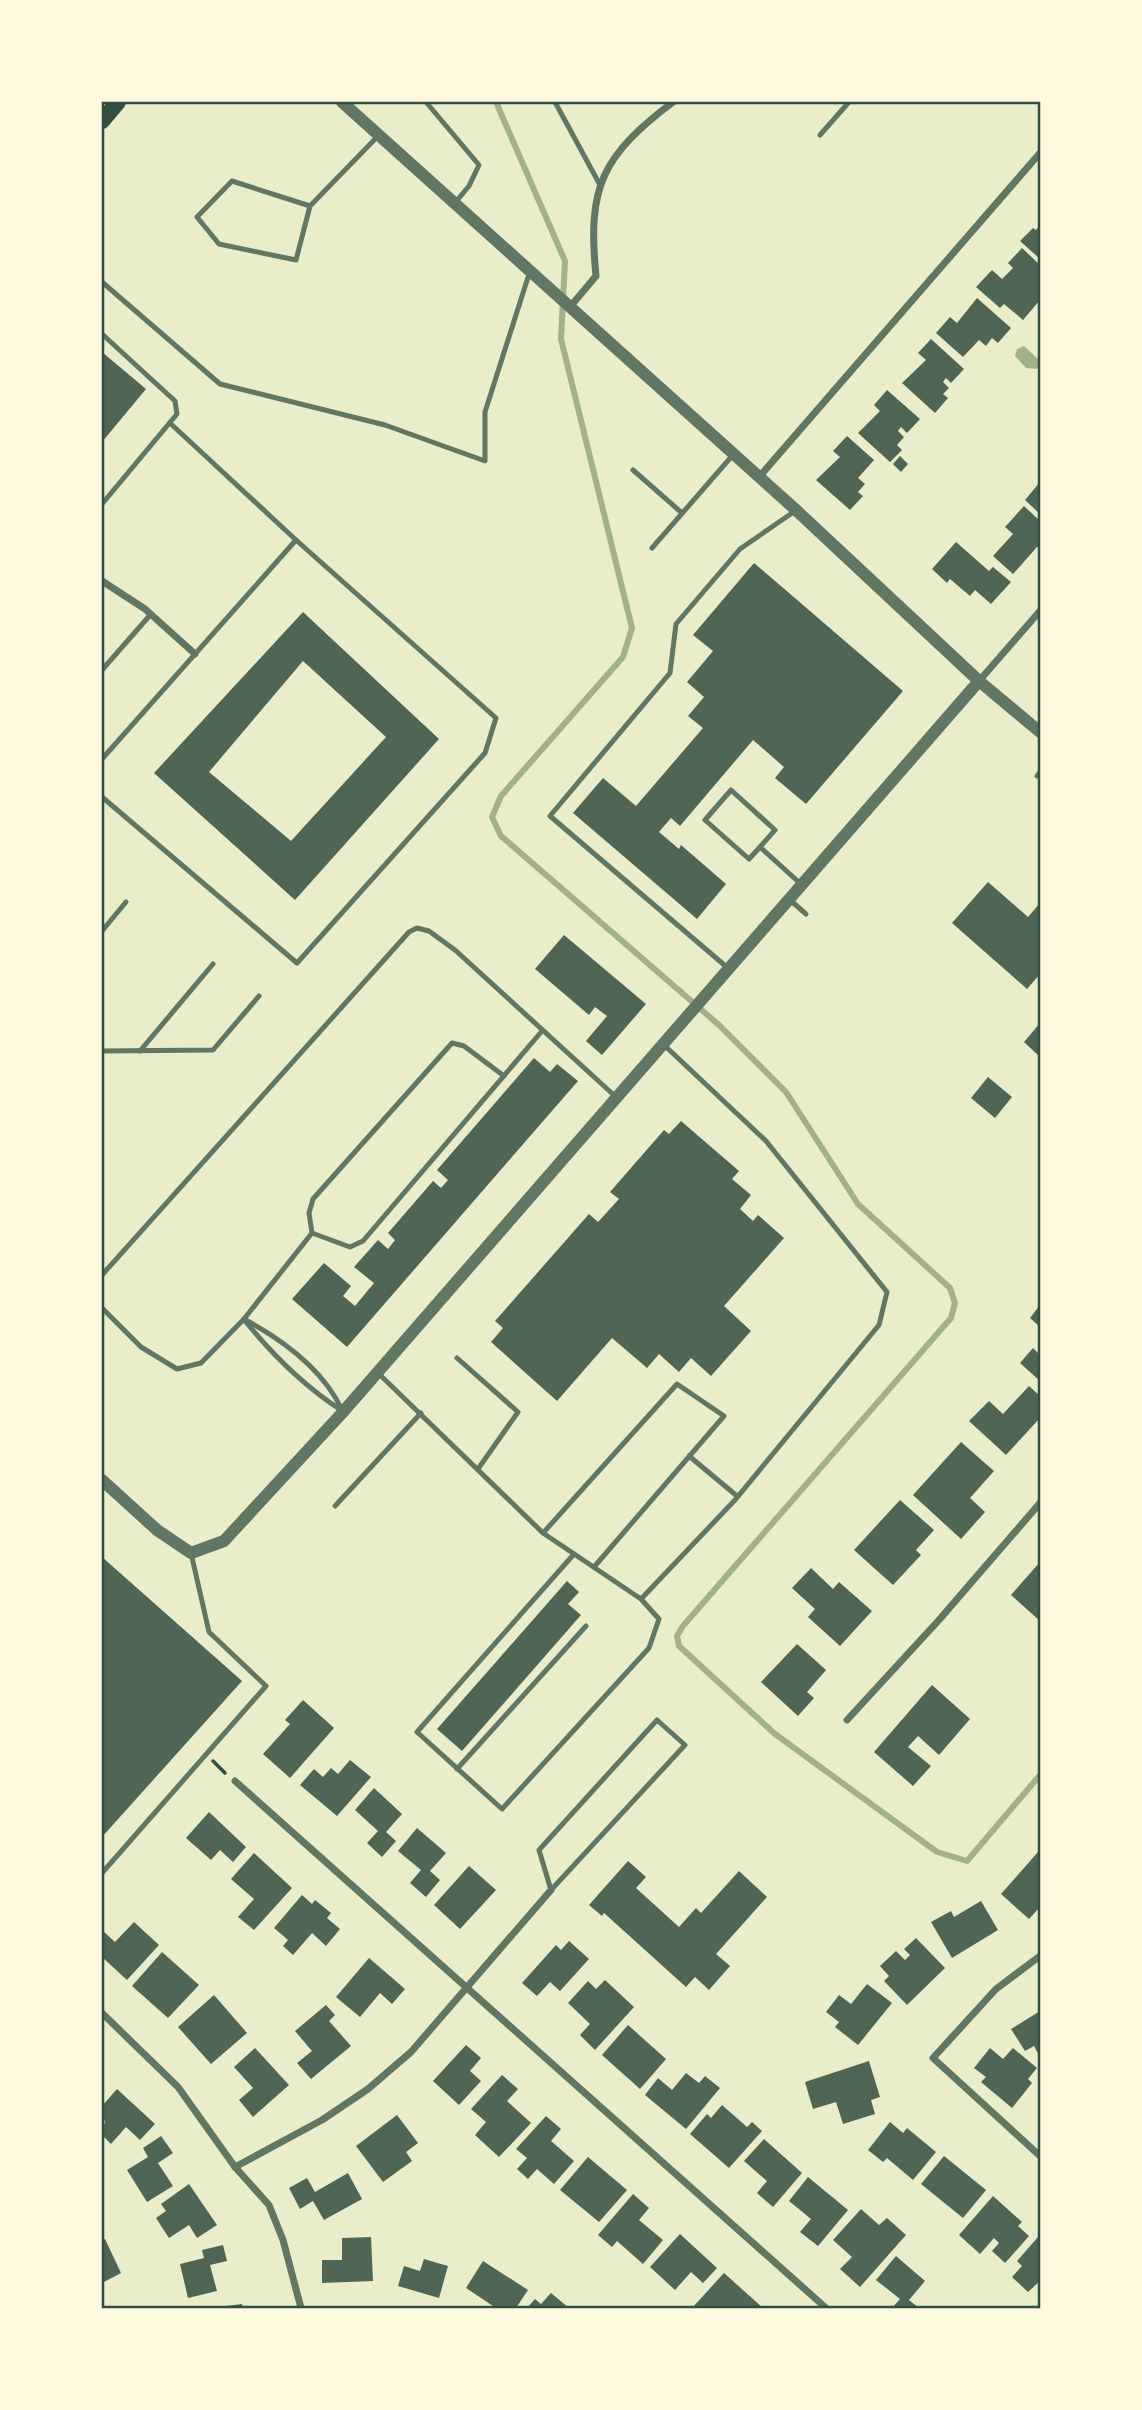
<svg xmlns="http://www.w3.org/2000/svg" width="1142" height="2410" font-family="'Source Sans 3',sans-serif">
<style>
.water{fill:#a3b18a}
.lines{fill:none;stroke-linecap:round;stroke-linejoin:round}
.stream{stroke:#a3b18a;stroke-width:6}
.building{fill:#4f6655;fill-rule:evenodd}
.path{stroke:#344e41;stroke-width:3.5}
.service{stroke:#617663;stroke-width:5}
.minor{stroke:#617663;stroke-width:7}
.tertiary{stroke:#617663;stroke-width:12}
.primary{stroke:#344e41;stroke-width:16}
.neatline{fill:none;stroke:#344e41;stroke-width:2.5}
</style>
<rect width="100%" height="100%" fill="#e9edc9"/>
<polygon class="water" points="1024,346 1040,361 1037,369 1026,368 1015,356 1017,349"/>
<g class="lines">
<polyline class="stream" points="496,102 565,261 561,339 632,628 623,657 501,796 492,817 501,836 719,1025 786,1092 858,1204 950,1288 955,1303 951,1318 683,1626 677,1636 679,1646 775,1734 937,1852 967,1861 1040,1775"/>
</g>
<g class="building">
<polygon points="1040,225 1040,259 1020,241 1033,228 1036,230"/>
<polygon points="1022,248 1040,265 1040,300 1023,320 1004,304 1000,308 976,287 992,270 1002,279 1013,268 1008,263"/>
<polygon points="977,298 1011,328 998,343 992,338 986,346 979,340 963,357 936,333 950,317 957,323"/>
<polygon points="931,339 964,369 951,383 946,378 943,382 949,388 943,394 948,398 935,413 902,383 926,360 918,353"/>
<polygon points="102,352 146,389 102,442"/>
<polygon points="887,390 920,419 907,433 901,427 898,431 904,437 897,445 902,450 890,462 858,433 880,411 874,405"/>
<polygon points="847,436 874,460 858,478 865,484 858,492 863,496 850,510 816,480 840,457 833,451"/>
<polygon points="900,456 908,464 901,472 893,464"/>
<polygon points="1040,482 1040,514 1025,500"/>
<polygon points="1024,506 1040,521 1040,547 1037,547 1013,574 993,556 1013,534 1005,527"/>
<polygon points="956,542 989,571 993,567 1011,582 991,604 975,590 970,596 950,579 947,583 932,569"/>
<polygon points="754,563 903,691 806,804 775,778 784,767 753,740 680,826 671,818 659,832 679,849 681,845 726,884 697,919 573,813 603,778 636,806 703,728 688,716 704,697 687,682 713,651 693,635"/>
<path d="M303,612l136,127 -144,161 -141,-127zM303,661l83,76 -95,104 -82,-69z"/>
<polygon points="988,882 1028,917 1040,903 1040,974 1027,989 952,923"/>
<polygon points="564,935 646,1004 602,1055 586,1041 607,1016 595,1007 589,1015 535,969"/>
<polygon points="1040,1023 1040,1057 1024,1042"/>
<polygon points="534,1058 550,1072 557,1064 578,1081 347,1347 292,1299 324,1263 351,1286 343,1296 355,1306 374,1283 354,1267 378,1240 388,1249 395,1240 388,1233 433,1181 441,1188 448,1180 437,1170"/>
<polygon points="988,1077 1012,1097 995,1118 971,1098"/>
<polygon points="681,1121 739,1171 732,1179 751,1195 740,1209 753,1221 758,1215 784,1238 724,1306 751,1331 711,1376 691,1358 679,1372 659,1354 647,1368 612,1338 557,1401 491,1342 503,1328 495,1321 589,1214 598,1222 619,1199 610,1192 664,1130 669,1134"/>
<polygon points="1040,1305 1040,1327 1030,1318"/>
<polygon points="1033,1348 1040,1355 1040,1381 1020,1363"/>
<polygon points="1029,1386 1040,1396 1040,1418 1006,1455 969,1421 989,1401 1003,1414"/>
<polygon points="961,1442 994,1471 970,1498 985,1512 961,1539 913,1495"/>
<polygon points="900,1500 934,1530 916,1550 921,1555 893,1585 854,1550"/>
<polygon points="102,1557 242,1681 102,1837"/>
<polygon points="1040,1562 1040,1621 1011,1595"/>
<polygon points="811,1568 833,1589 839,1582 872,1611 840,1646 808,1617 815,1609 792,1588"/>
<polygon points="567,1581 579,1592 568,1604 581,1615 462,1751 437,1729"/>
<polygon points="797,1644 826,1670 807,1692 814,1698 798,1716 761,1682"/>
<polygon points="932,1685 970,1719 939,1755 918,1736 908,1747 931,1766 913,1786 874,1752"/>
<polygon points="303,1700 334,1728 290,1778 263,1754 290,1724 285,1720"/>
<polygon points="350,1760 371,1777 337,1816 300,1785 314,1769 323,1777 331,1768 338,1774"/>
<polygon points="374,1788 402,1814 386,1832 396,1841 382,1857 367,1843 378,1831 355,1810"/>
<polygon points="209,1812 246,1847 233,1862 220,1850 211,1860 186,1838"/>
<polygon points="417,1828 446,1853 430,1871 440,1880 426,1897 410,1883 421,1870 398,1851"/>
<polygon points="1038,1852 1040,1854 1040,1907 1029,1919 1001,1894"/>
<polygon points="254,1853 292,1888 254,1930 238,1917 254,1899 231,1879"/>
<polygon points="628,1861 646,1877 636,1888 679,1927 696,1908 701,1913 739,1871 767,1897 716,1954 730,1966 709,1990 695,1977 686,1987 604,1913 602,1916 589,1905"/>
<polygon points="469,1866 496,1890 460,1929 434,1905"/>
<polygon points="302,1895 312,1904 315,1900 331,1913 327,1918 340,1929 326,1946 312,1933 293,1955 283,1946 288,1940 274,1928"/>
<polygon points="981,1901 998,1930 952,1958 931,1922 951,1911 954,1917"/>
<polygon points="134,1922 159,1945 127,1980 102,1957 102,1930 115,1942"/>
<polygon points="916,1938 945,1968 907,2005 884,1981 889,1976 880,1966 896,1951 905,1960 910,1955 904,1949"/>
<polygon points="569,1941 589,1959 560,1991 550,1982 537,1996 522,1983 556,1945 561,1950"/>
<polygon points="162,1952 199,1985 168,2018 132,1986"/>
<polygon points="369,1958 405,1989 392,2004 380,1993 360,2017 336,1997"/>
<polygon points="605,1980 634,2007 595,2050 580,2035 590,2024 568,2003 588,1981 596,1989"/>
<polygon points="867,1984 892,2003 858,2045 835,2027 839,2022 826,2012 839,1995 851,2004"/>
<polygon points="214,1995 247,2033 211,2064 178,2027"/>
<polygon points="326,2005 335,2015 329,2021 351,2046 311,2079 297,2063 312,2051 295,2031"/>
<polygon points="1040,2011 1040,2057 1034,2046 1025,2051 1011,2029"/>
<polygon points="628,2025 666,2059 640,2089 602,2055"/>
<polygon points="466,2045 481,2058 470,2071 481,2081 459,2105 433,2081"/>
<polygon points="255,2048 289,2085 253,2117 239,2100 253,2088 234,2067"/>
<polygon points="990,2048 1003,2059 1013,2048 1037,2068 1028,2079 1032,2083 1012,2108 981,2082 986,2077 974,2068"/>
<polygon points="869,2061 880,2097 871,2100 875,2114 843,2124 836,2102 813,2109 805,2082"/>
<polygon points="686,2073 699,2083 705,2076 720,2088 686,2129 645,2095 658,2078 672,2090"/>
<polygon points="502,2075 518,2089 507,2101 531,2123 499,2157 475,2135 486,2122 471,2109"/>
<polygon points="117,2089 155,2124 140,2140 126,2127 111,2144 102,2135 105,2121 102,2118 102,2106"/>
<polygon points="722,2105 747,2127 752,2122 762,2131 729,2168 690,2134 707,2114 711,2118"/>
<polygon points="397,2115 418,2143 406,2152 412,2161 383,2182 356,2146"/>
<polygon points="546,2116 561,2129 551,2141 574,2161 554,2184 537,2169 528,2179 517,2169 527,2158 516,2149"/>
<polygon points="890,2122 903,2133 907,2128 936,2152 913,2180 887,2158 883,2162 868,2150"/>
<polygon points="161,2136 173,2153 158,2163 173,2186 147,2202 127,2170 148,2157 143,2148"/>
<polygon points="764,2139 802,2173 773,2207 757,2193 767,2181 744,2161"/>
<polygon points="944,2156 986,2190 963,2218 921,2184"/>
<polygon points="588,2157 627,2190 599,2222 560,2190"/>
<polygon points="348,2173 362,2199 324,2220 313,2201 300,2209 289,2188 307,2178 315,2192"/>
<polygon points="808,2177 848,2210 818,2246 800,2232 811,2219 789,2201"/>
<polygon points="189,2184 217,2225 197,2238 189,2225 169,2238 156,2218 166,2211 161,2204"/>
<polygon points="633,2194 649,2208 639,2220 663,2240 643,2264 617,2241 612,2247 598,2235"/>
<polygon points="993,2196 1022,2222 1018,2226 1029,2236 1005,2263 992,2251 999,2243 994,2238 980,2254 959,2235"/>
<polygon points="861,2209 879,2225 887,2218 906,2235 860,2287 840,2269 852,2257 833,2240"/>
<polygon points="680,2234 717,2268 703,2283 691,2272 675,2290 650,2267"/>
<polygon points="371,2237 373,2281 322,2283 322,2260 342,2260 342,2238"/>
<polygon points="1038,2237 1040,2281 1028,2292 1012,2277 1022,2266 1017,2261"/>
<polygon points="105,2239 121,2273 102,2283 102,2241"/>
<polygon points="223,2245 227,2261 210,2265 217,2291 188,2298 180,2264 204,2258 202,2250"/>
<polygon points="896,2256 925,2281 909,2300 919,2308 892,2308 900,2299 876,2280"/>
<polygon points="424,2259 448,2266 439,2298 398,2286 404,2266 420,2271"/>
<polygon points="483,2261 528,2290 516,2308 492,2308 493,2306 466,2288"/>
<polygon points="724,2273 763,2308 692,2308"/>
<polygon points="551,2293 569,2308 527,2308 535,2299 541,2304"/>
<polygon points="242,2304 243,2308 218,2308 218,2307"/>
</g>
<g class="lines">
<polyline class="path" points="213,1761 225,1773"/>
<g class="service">
<polyline points="426,102 479,165 469,186 454,204"/>
<polyline points="555,102 600,185"/>
<polyline points="820,135 849,102"/>
<polyline points="310,206 232,181 197,217 219,244 296,260 310,206 379,135"/>
<polyline points="102,282 220,384 385,425 485,461 485,412 530,271"/>
<polyline points="102,334 175,401 177,414 102,504"/>
<polyline points="633,470 682,513"/>
<polyline points="652,548 732,456"/>
<polyline points="102,670 151,614"/>
<polyline points="102,759 296,540 171,424"/>
<polyline points="1037,776 1040,772"/>
<polyline points="102,797 297,963 485,753 496,718 296,540"/>
<polyline points="760,847 775,830 731,790 705,820 749,859 760,847 802,885"/>
<polyline points="790,900 806,914"/>
<polyline points="102,931 126,902"/>
<polyline points="729,969 550,816 670,673 676,624 740,549 795,511"/>
<polyline points="102,1051 213,1050 259,996"/>
<polyline points="140,1051 213,964"/>
<polyline points="312,1233 350,1247 363,1241 542,1031"/>
<polyline points="102,1275 409,932 417,928 429,931 455,950 616,1097"/>
<polyline points="102,1308 141,1347 177,1369 201,1363 244,1319 312,1233 309,1213 313,1199 452,1043 464,1046 504,1076"/>
<path d="M244,1319c39,21 79,50 98,91"/>
<path d="M246,1322c27,33 58,64 95,88"/>
<polyline points="457,1358 518,1412 478,1469"/>
<polyline points="377,1372 543,1533 641,1599 735,1500 879,1325 887,1292 766,1141 663,1044"/>
<polyline points="689,1456 737,1496"/>
<polyline points="335,1506 421,1413"/>
<polyline points="543,1533 677,1384 724,1416 594,1567"/>
<polyline points="574,1554 417,1732 502,1809 649,1648 659,1619 641,1599"/>
<polygon points="657,1720 685,1745 551,1890 539,1850"/>
<polyline points="457,1769 586,1626"/>
<polyline points="102,1873 266,1686 209,1632 191,1553"/>
</g>
<g class="minor">
<path d="M570,307l26,-31c-9,-90 6,-120 77,-174"/>
<polyline points="759,477 1040,153"/>
<polyline points="102,581 145,609 195,654"/>
<polyline points="979,681 1040,611"/>
<polyline points="847,1720 939,1620 1040,1503"/>
<polyline points="235,1781 826,2308"/>
<polyline points="1040,1956 996,1989 933,2058 1040,2156"/>
<polyline points="102,2013 178,2087 235,2167 269,2205 283,2240 301,2308"/>
<polyline points="235,2167 322,2120 368,2089 411,2052 551,1890"/>
</g>
<g class="tertiary">
<polyline points="342,102 796,510 979,681 1040,732"/>
<polyline points="102,1480 157,1530 191,1553 224,1541 343,1412 979,681"/>
</g>
<polyline class="primary" points="102,121 118,102"/>
</g>
<rect width="1142" height="2410" fill="none" stroke="#fefae0" stroke-width="206"/>
<rect x="103" y="103" width="936" height="2204" class="neatline"/>
</svg>
